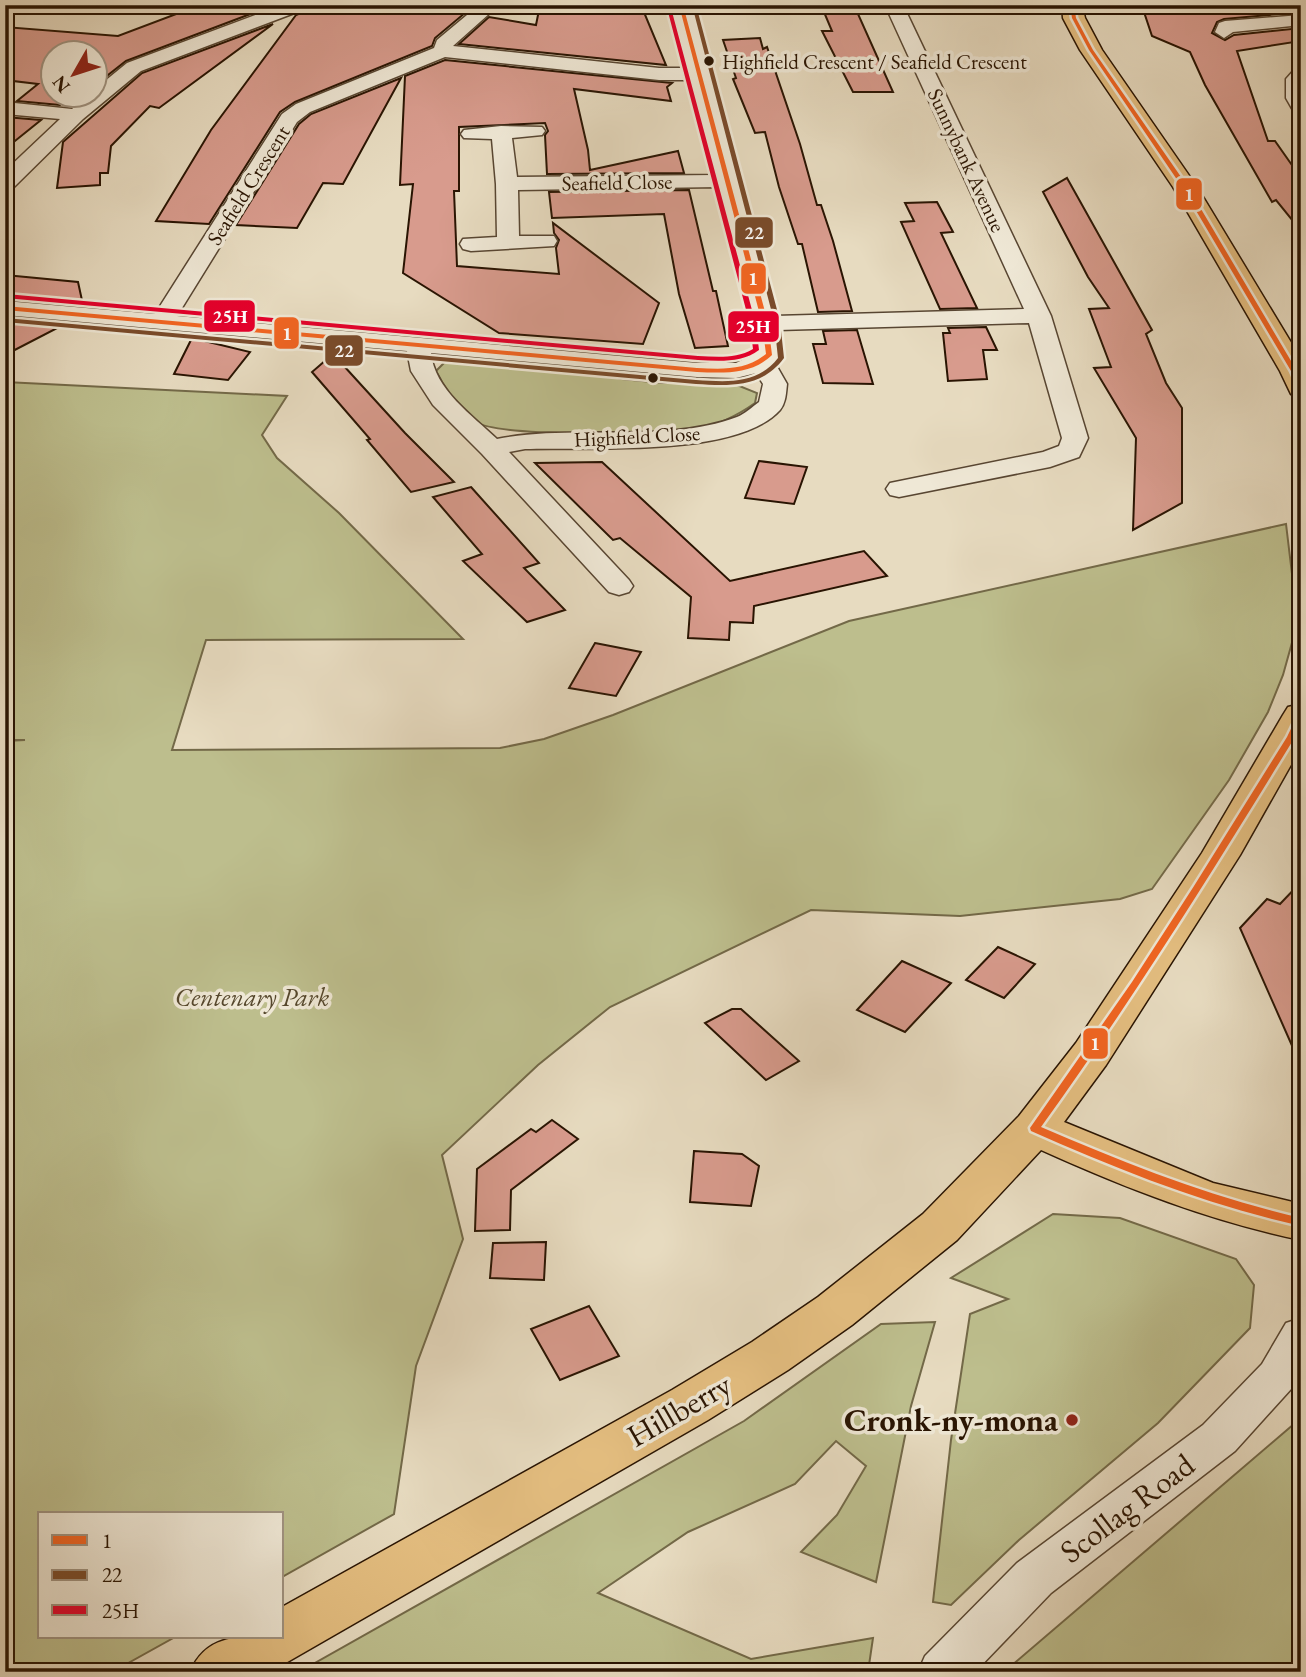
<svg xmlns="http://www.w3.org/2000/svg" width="1306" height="1677" font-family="'EB Garamond',serif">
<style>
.green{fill:#bdbe8d;stroke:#736948;stroke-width:2}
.building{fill:#d89b8d;stroke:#291402;stroke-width:2}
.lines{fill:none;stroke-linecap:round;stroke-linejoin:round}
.minor-casing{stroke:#584632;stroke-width:3}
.trunk-casing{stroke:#291402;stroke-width:3}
.minor{fill:#efe8d6;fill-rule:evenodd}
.trunk{fill:#e4be80;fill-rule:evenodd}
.bus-1-casing{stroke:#efe8d6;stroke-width:5}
.bus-2-casing{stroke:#efe8d6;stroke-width:5}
.bus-3-casing{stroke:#efe8d6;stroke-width:5}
.bus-1{fill:#f26522;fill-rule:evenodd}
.bus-2{fill:#7a4b2a;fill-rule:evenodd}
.bus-3{fill:#e4002b;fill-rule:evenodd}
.bus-dot{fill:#291402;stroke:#efe8d6;stroke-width:2.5}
.poi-dot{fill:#8f2418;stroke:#efe8d6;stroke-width:2.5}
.labels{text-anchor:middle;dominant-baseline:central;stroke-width:7;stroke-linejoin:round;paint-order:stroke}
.far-bus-label{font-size:21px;fill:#291402;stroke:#efe8d6;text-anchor:start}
.far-street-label{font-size:21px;fill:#291402;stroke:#efe8d6}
.park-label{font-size:26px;font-style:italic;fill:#55472c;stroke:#efe8d6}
.near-street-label{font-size:32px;fill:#291402;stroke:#efe8d6}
.near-poi-label{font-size:32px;font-weight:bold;fill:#291402;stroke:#efe8d6;text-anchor:end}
.line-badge{stroke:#efe8d6;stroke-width:2.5}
.badge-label{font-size:19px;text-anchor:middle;font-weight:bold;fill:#fff}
</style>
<rect width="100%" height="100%" fill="#e7dbc0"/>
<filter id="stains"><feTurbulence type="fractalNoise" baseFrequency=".00286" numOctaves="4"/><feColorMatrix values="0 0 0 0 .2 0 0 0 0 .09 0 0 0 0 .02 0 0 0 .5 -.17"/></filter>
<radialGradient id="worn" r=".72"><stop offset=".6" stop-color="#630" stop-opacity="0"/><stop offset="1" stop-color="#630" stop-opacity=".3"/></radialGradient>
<g class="green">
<path d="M458,358l121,11 43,10 40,4 65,-2 30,12 -2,10c-18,13 -37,22 -59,26 -31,6 -198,8 -220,-7 -17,-11 -31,-34 -40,-51l10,-10z"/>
<polygon points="5,382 287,396 262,435 277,458 339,513 463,639 206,640 172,750 500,748 544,739 613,715 849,621 1286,524 1292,574 1293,639 1283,675 1268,712 1229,780 1152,889 1120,899 960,916 811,910 610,1007 538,1065 442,1155 463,1239 416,1366 394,1514 282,1577 282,1514 40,1514 40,1637 175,1637 112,1672 5,1672 5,741 25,740 5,740"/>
<polygon points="1053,1214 1120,1218 1236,1259 1254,1285 1250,1328 1158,1423 1019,1540 951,1605 933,1602 951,1440 970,1314 1008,1299 951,1278"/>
<polygon points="935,1322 911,1406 876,1582 801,1552 837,1515 866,1466 836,1441 795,1484 688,1532 598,1593 751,1659 873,1638 868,1672 299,1672 744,1421 881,1324"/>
<polygon points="1301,1418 1301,1672 1004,1672"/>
</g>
<g class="building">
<polygon points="200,5 274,5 126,61 94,86 94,52 52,52 52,94 84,94 71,106 67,106 68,98 60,105 17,101 38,84 5,80 5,27 118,36"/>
<polygon points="310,5 414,5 465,13 435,38 432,46 295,102 280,112 209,224 156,221 211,130 296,15 306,11"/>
<polygon points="540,5 641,5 666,65 459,44 489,17 536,25"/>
<polygon points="821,5 854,5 893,92 853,92 822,31 832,31"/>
<polygon points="1165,5 1301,5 1301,12 1224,19 1217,22 1212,33 1225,40 1234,35 1301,28 1301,41 1237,51 1268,141 1275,141 1301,178 1301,231 1276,200 1272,202 1205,85 1190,52 1152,36 1143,9"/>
<polygon points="273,24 159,108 150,106 111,146 108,173 100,173 100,185 57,188 63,142 142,73"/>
<polygon points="760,38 763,49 767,47 800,144 817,205 821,205 833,241 852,311 818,312 802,244 798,244 779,187 765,132 755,133 733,79 736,78 723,40"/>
<polygon points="445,60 672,83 667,87 671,101 574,89 588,150 590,170 678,151 684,173 547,174 545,135 548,131 545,123 459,127 459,191 454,191 457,266 559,274 556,248 559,240 554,233 553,223 659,303 643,344 499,333 403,273 413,184 400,185 405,76"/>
<polygon points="401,78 343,184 323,183 297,228 236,225 299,124 311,114"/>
<polygon points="5,117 41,120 5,149"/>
<polygon points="1067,178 1152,330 1146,334 1166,383 1182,408 1182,503 1133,530 1136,438 1094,368 1111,367 1089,309 1109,308 1088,277 1043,192"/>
<polygon points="689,190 713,291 716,291 728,346 695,348 679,294 664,214 552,218 549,192"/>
<polygon points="937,202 953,232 941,233 977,308 940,309 901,222 914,221 905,203"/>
<polygon points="5,275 78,282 83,305 5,298"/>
<polygon points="5,318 67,323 5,355"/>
<polygon points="986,327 997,350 983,350 987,379 948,381 943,333 950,333 948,328"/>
<polygon points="857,330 873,384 823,383 813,344 826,344 823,331"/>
<polygon points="192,338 250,352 228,380 174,374"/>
<polygon points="333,354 405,433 454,482 411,492 367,440 370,439 312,372"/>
<polygon points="759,461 807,467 794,504 745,498"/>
<polygon points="602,462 730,581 864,551 887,576 754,606 753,623 730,622 729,640 688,638 691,597 620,538 613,540 535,463"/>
<polygon points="471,487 539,563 524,568 565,610 527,622 463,561 482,554 433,497"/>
<polygon points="595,643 641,652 616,696 569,688"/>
<polygon points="1301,882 1301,1066 1240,928 1267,899 1280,904"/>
<polygon points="998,947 1035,964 1004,998 966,980"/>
<polygon points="902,961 951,983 905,1032 857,1010"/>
<polygon points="732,1009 741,1009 799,1061 766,1080 705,1023"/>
<polygon points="552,1120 578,1139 511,1190 510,1230 475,1231 477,1169 531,1129 536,1132"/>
<polygon points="694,1151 742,1154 759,1166 751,1206 690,1202"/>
<polygon points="546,1242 544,1280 490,1278 493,1243"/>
<polygon points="589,1306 619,1356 560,1380 531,1329"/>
</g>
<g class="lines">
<g class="minor-casing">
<g id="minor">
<polygon points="282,5 308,5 305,9 141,71 83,119 13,188 5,189 5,171 60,119 5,114 5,102 72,109 89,94 94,94 94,90 127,63"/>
<path d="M479,5h20l-46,41 206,22h29l-16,-63h18l85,311 249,-7 -139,-304h18l148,311 37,122 -9,19 -29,10 -151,30 -9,-2 -4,-6 4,-6 153,-31 16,-6 3,-8 -33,-115 -251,7 3,25 -6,8 12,21c-1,8 -1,19 -7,26 -43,48 -192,37 -255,39l-16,3 120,128 4,6 -4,6 -10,3 -10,-3 -127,-138 -49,-49 -22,-34 -4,-20 -402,-36v-14l150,13 127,-200 14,-10 138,-56 3,-8zM445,57l214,23h32l24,95 -198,2 -5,-39 30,-3 3,-4 -3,-4 -41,-1 -37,4 -3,4 3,4 28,1 4,45 1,53 -34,2 -3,5 3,5 8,2 83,-5 3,-5 -3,-5h-35l-1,-46 201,-3 34,136 4,30 -21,10h-39l-520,-47 120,-194 13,-10zM431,353l266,24 39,1 20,-5 7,11 -4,18c-7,5 -14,12 -22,15 -76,28 -162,6 -240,22 -24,-23 -63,-50 -66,-86z"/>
<polygon points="1301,15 1301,25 1233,32 1224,38 1215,32 1219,23 1225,21"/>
<polygon points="1301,68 1301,114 1294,112 1286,98 1286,79 1294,70"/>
<polygon points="1301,1318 1301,1374 1292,1388 1235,1451 1051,1593 975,1672 918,1672 925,1656 1017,1563 1203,1425 1262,1364 1286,1323"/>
</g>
</g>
<g class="trunk-casing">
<g id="trunk">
<polygon points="1062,5 1082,5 1085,18 1102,50 1197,187 1301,359 1301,397 1291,394 1280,371 1173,187 1080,50 1063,18"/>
<path d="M1301,704v43l-61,108 -134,210 -42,57 149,61 88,21v36c-91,-19 -176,-52 -260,-90l-84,90 -105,85 -64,45 -80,50 -438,252h-80c18,-41 53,-35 92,-35v-30l390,-217 80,-48 66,-45 105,-83 96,-98 57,-73 126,-190 81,-138 5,-8z"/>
</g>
</g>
<use href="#minor" class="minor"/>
<use href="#trunk" class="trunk"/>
<g class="bus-1-casing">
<g id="bus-1">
<path d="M679,5h4l85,318 4,32c-21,20 -48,18 -75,17l-692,-62v-4l692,62c25,1 48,3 69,-14l-4,-31z"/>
<polygon points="1070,5 1074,5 1076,18 1093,50 1188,187 1297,371 1301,379 1301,389 1298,387 1291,371 1182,187 1089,50 1072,18"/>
<path d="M1298,714h3v11l-6,12c-81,132 -163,264 -254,390 86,37 169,70 260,91v8c-94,-21 -182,-56 -270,-95l-1,-3 102,-146 62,-96 93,-149z"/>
</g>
</g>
<g class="bus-2-casing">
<path id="bus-2" d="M692,5h4l84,316 4,37c-22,30 -54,28 -88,26l-691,-62v-4l691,62c31,2 61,5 82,-22l-4,-37z"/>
</g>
<g class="bus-3-casing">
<path id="bus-3" d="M669,7l2,1 85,317 3,25c-17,13 -40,11 -61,10l-693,-62 1,-4 692,62c19,1 38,3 55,-7l-3,-24 -83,-317z"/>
</g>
<use href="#bus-1" class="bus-1"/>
<use href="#bus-2" class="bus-2"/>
<use href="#bus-3" class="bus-3"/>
</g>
<g class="bus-dot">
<circle cx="709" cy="61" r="6"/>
<circle cx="653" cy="378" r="6"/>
</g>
<circle class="poi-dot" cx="1072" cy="1420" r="7"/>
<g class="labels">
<g class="far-bus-label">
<text x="722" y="61">Highfield Crescent / Seafield Crescent</text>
</g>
<g class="far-street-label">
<text transform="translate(967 160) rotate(65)">Sunnybank Avenue</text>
<text transform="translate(617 182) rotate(-1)">Seafield Close</text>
<text transform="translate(248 185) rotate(-58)">Seafield Crescent</text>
<text transform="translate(637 436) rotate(-3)">Highfield Close</text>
</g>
<g class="park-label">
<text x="252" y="997">Centenary Park</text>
</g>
<g class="near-street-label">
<text transform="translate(679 1410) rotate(-30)">Hillberry</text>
<text transform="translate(1127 1508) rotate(-37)">Scollag Road</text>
</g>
<g class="near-poi-label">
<text x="1058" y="1420">Cronk-ny-mona</text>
</g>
</g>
<g class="line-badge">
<rect x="1175" y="177" width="28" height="34" rx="7" fill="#f26522"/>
<rect x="734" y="216" width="40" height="33" rx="7" fill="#7a4b2a"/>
<rect x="740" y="262" width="27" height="33" rx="7" fill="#f26522"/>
<rect x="203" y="299" width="53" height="34" rx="7" fill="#e4002b"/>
<rect x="727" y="310" width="53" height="33" rx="7" fill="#e4002b"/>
<rect x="273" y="316" width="27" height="34" rx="7" fill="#f26522"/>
<rect x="324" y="334" width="40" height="33" rx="7" fill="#7a4b2a"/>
<rect x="1082" y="1027" width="27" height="33" rx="7" fill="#f26522"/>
</g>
<g class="badge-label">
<text x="1189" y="201">1</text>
<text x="754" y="239">22</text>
<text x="753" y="285">1</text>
<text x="230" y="323">25H</text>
<text x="753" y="333">25H</text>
<text x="287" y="340">1</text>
<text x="344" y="357">22</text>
<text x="1095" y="1050">1</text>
</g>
<rect width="1306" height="1677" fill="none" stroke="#e7dbc0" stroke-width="28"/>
<rect x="7" y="7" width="1292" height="1663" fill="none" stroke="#291402" stroke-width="3.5"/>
<rect x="14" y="14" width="1278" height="1649" fill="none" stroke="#291402" stroke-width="2"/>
<rect x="38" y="1512" width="245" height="126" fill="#efe8d6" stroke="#a09381" stroke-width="2"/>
<rect x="52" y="1535" width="35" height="10" fill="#f26522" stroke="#a09381" stroke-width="2"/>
<text x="102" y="1548" font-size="21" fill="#291402">1</text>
<rect x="52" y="1570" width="35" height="10" fill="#7a4b2a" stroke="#a09381" stroke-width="2"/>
<text x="102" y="1582" font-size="21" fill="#291402">22</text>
<rect x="52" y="1605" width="35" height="10" fill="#e4002b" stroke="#a09381" stroke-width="2"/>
<text x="102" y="1618" font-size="21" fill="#291402">25H</text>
<g transform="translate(74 74) rotate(231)"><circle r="33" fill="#efe8d6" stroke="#a09381" stroke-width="2"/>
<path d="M0-5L12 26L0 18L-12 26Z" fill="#8f2418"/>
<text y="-10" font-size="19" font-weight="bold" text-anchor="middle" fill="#291402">N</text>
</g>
<rect width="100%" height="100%" filter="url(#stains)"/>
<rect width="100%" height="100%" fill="url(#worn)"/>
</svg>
